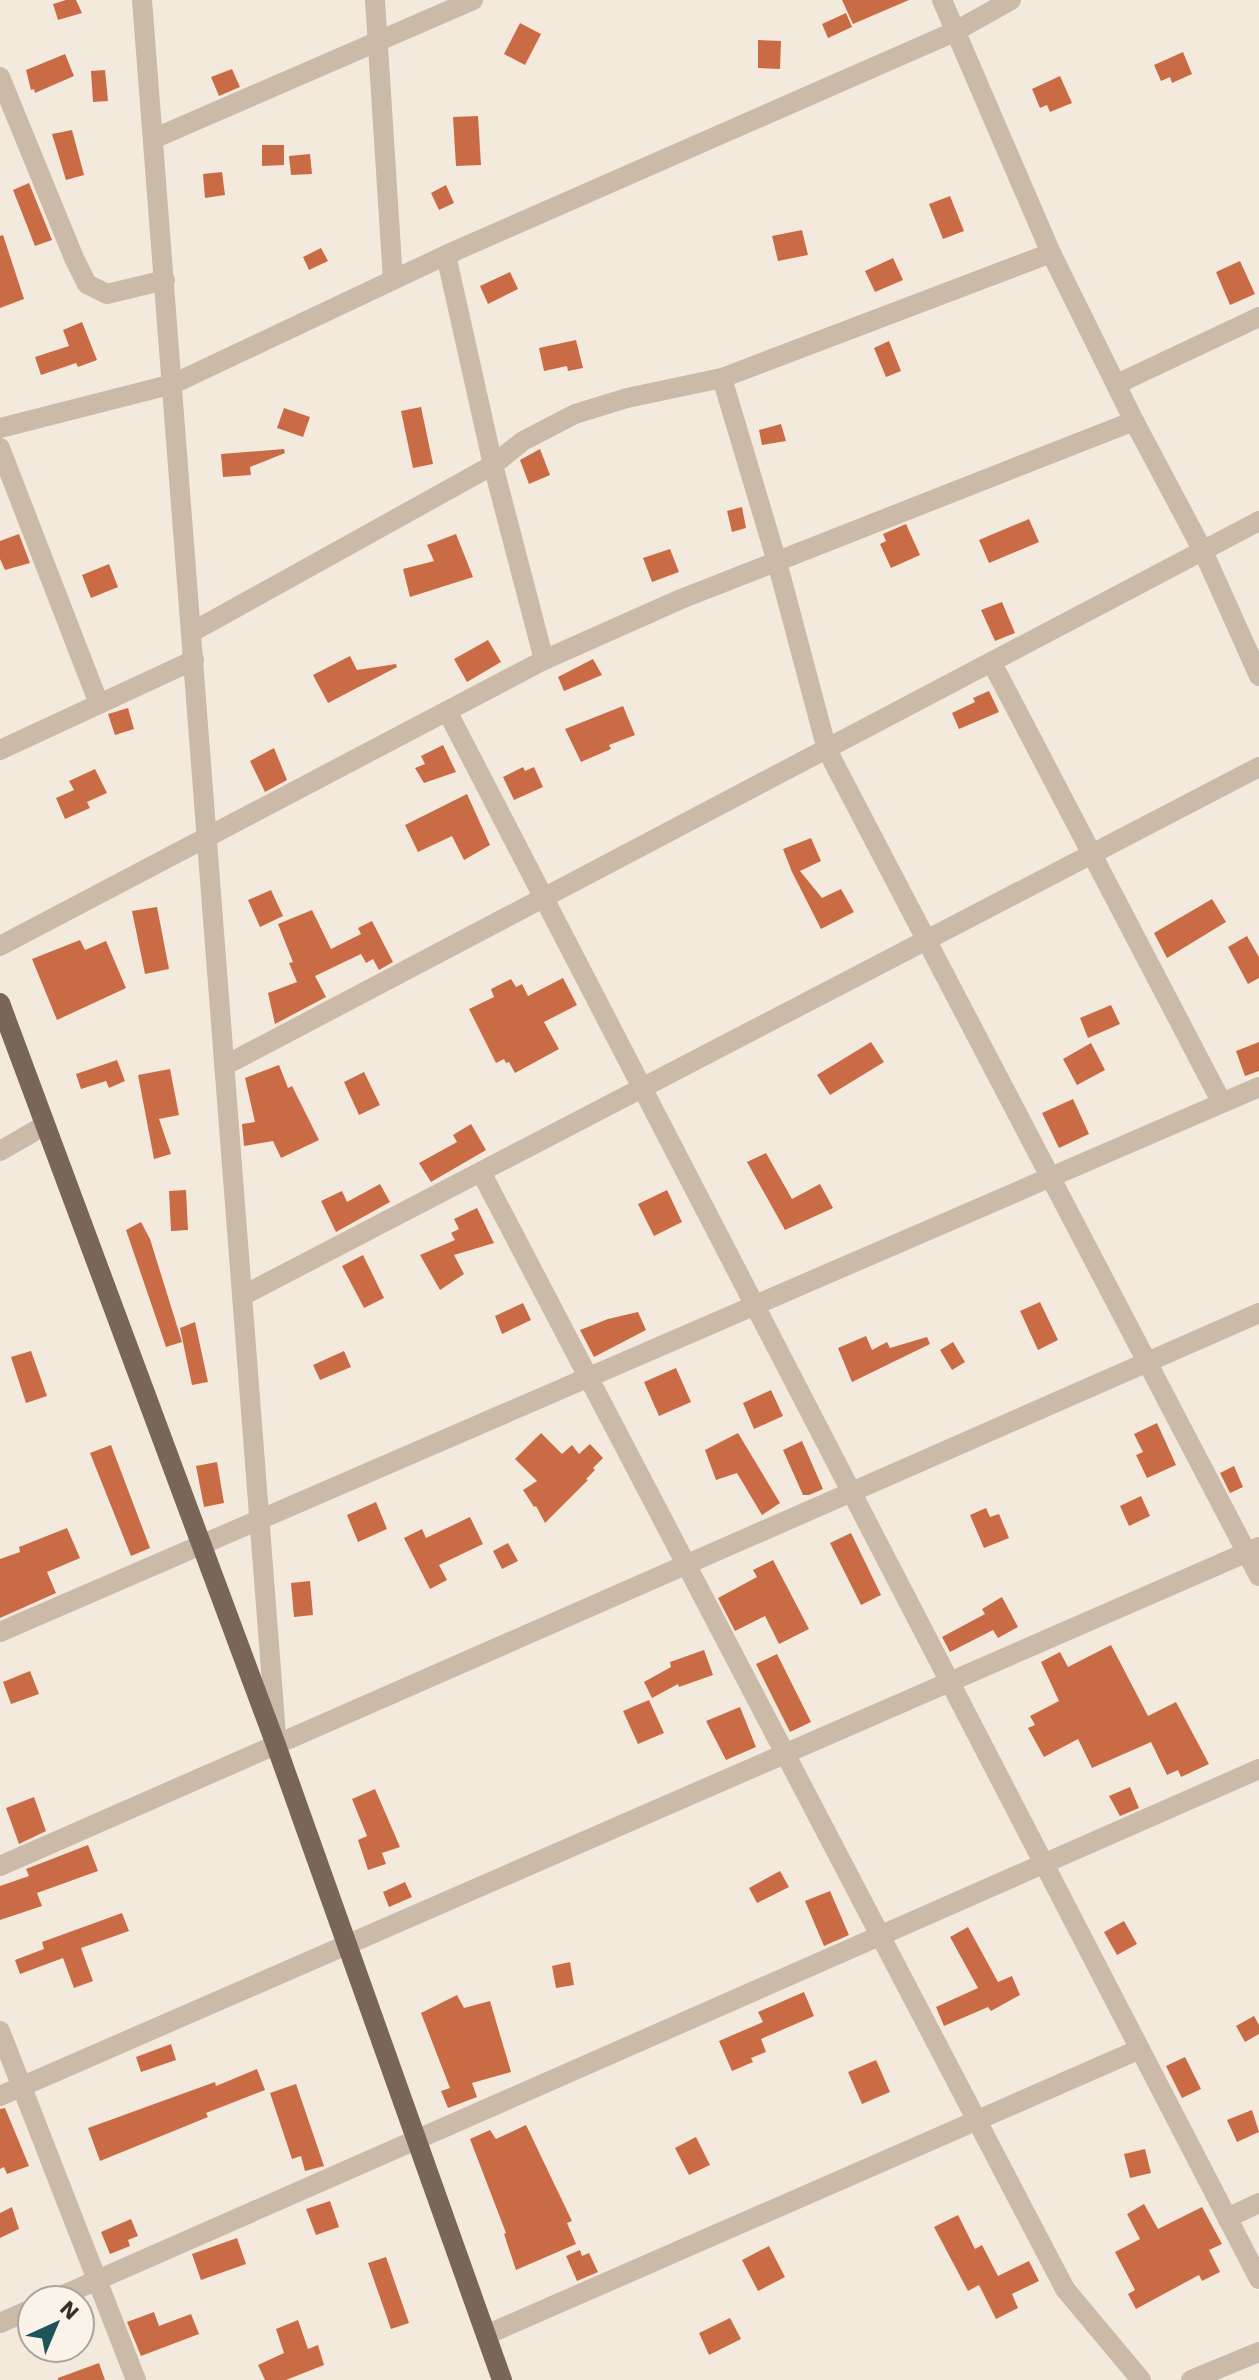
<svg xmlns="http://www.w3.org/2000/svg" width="1259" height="2380" font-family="'Work Sans',sans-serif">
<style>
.building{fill:#c96c45}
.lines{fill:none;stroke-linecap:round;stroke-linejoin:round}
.minor{stroke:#ccbaa8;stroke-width:20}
.major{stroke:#7a6659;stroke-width:20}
</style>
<rect width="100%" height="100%" fill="#f3eadd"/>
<g class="building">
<polygon points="66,0 76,0 82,13 58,20 53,4"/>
<polygon points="842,0 909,0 853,24"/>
<polygon points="846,13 852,27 828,38 822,24"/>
<polygon points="520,23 541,34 525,65 504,54"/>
<polygon points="758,40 781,41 780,69 758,68"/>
<polygon points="1183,52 1192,74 1172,83 1170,77 1161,81 1154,65"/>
<polygon points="65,54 74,76 35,93 34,89 31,90 26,70"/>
<polygon points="232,69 240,87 219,96 211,77"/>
<polygon points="105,70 108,101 93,102 91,71"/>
<polygon points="1060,76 1072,103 1050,112 1047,105 1040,108 1032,89"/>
<polygon points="478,116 481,165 456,166 453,117"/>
<polygon points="72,130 84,175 66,180 52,134"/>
<polygon points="262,145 284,145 284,165 262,166"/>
<polygon points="310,154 312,174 291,175 289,156"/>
<polygon points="222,172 225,195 205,198 203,174"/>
<polygon points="29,183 52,240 35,246 13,190"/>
<polygon points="446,185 454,203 439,210 431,193"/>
<polygon points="950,196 964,231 943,239 929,204"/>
<polygon points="802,230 808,255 778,261 772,236"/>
<polygon points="3,235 24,299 0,308 0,236"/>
<polygon points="321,248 328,261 309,270 303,257"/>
<polygon points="893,258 903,280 875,292 865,271"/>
<polygon points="1240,261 1255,294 1230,305 1216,272"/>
<polygon points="510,272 518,289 488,304 480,286"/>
<polygon points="82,322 97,360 78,367 76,363 41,375 35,357 69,346 63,330"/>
<polygon points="576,340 583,368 568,371 567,366 544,371 539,348"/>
<polygon points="889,341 901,371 886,377 874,348"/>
<polygon points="421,407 433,464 413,468 401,411"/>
<polygon points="284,408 310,417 303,437 277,428"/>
<polygon points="781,424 786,441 762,445 759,430"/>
<polygon points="284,449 285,453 250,467 251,475 223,477 221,454"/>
<polygon points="540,449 550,475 529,484 520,460"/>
<polygon points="742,507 746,528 732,532 727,511"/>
<polygon points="1029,519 1039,542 989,563 979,540"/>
<polygon points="906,524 920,555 891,568 880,544 886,541 883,534"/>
<polygon points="19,534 30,563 5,570 0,559 0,541"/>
<polygon points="456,534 473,577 410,597 403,569 434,561 427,545"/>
<polygon points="670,549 679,572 652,582 643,558"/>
<polygon points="109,564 118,587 91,598 82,575"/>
<polygon points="1002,602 1015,633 995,641 981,610"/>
<polygon points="488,640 501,662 467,682 454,659"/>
<polygon points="350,656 357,670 396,664 397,667 328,703 313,675"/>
<polygon points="593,659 602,675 564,691 558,677"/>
<polygon points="989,691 999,712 959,729 952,713 975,702 973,698"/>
<polygon points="623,706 635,735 609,745 611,749 581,762 565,729"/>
<polygon points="128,708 134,729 115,735 108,714"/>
<polygon points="443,745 456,772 424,783 415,768 425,764 421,756"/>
<polygon points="274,748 287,780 265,792 250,761"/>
<polygon points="523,767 525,771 534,767 543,787 514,800 503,777"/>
<polygon points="95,769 107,793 87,802 90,808 65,819 56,798 74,790 69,781"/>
<polygon points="467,794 490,845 464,860 452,836 418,852 405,825"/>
<polygon points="811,838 821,861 800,871 822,898 841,889 854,912 821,929 792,872 783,849"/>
<polygon points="271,890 283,916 260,927 248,900"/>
<polygon points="1212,899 1226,922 1167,958 1154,933"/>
<polygon points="157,907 169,969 145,974 132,911"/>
<polygon points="312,910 331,949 361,934 358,928 372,921 393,962 379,970 373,959 366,963 361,954 315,976 326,997 275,1024 268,993 297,982 289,963 293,962 278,924"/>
<polygon points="1247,936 1259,957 1259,978 1248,984 1228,947"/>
<polygon points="80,940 85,950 106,941 126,988 57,1020 32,959"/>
<polygon points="563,978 577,1005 544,1022 559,1049 515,1073 509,1062 506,1063 504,1059 496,1063 469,1009 494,997 491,989 511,979 516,987 522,984 528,996"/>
<polygon points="1111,1005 1120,1024 1088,1038 1080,1018"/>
<polygon points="871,1042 884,1062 830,1095 817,1075"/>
<polygon points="1259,1042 1259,1071 1245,1076 1236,1051"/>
<polygon points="1091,1043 1105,1070 1077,1085 1063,1059"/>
<polygon points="117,1060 125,1081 109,1088 106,1081 81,1089 76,1074"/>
<polygon points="279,1065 288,1088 292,1086 319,1140 281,1158 273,1141 244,1146 242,1124 255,1122 245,1078"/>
<polygon points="170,1069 179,1115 159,1119 171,1154 154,1159 138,1075"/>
<polygon points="364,1072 380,1105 359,1115 344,1082"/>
<polygon points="1073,1099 1089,1134 1059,1148 1042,1113"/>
<polygon points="471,1124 486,1150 431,1182 419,1163 457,1142 453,1135"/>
<polygon points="766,1153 792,1199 820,1184 833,1208 785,1230 747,1162"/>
<polygon points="380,1184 390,1202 336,1232 321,1201 342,1191 347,1202"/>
<polygon points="186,1190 188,1230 171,1231 169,1191"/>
<polygon points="667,1190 682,1222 654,1236 638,1204"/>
<polygon points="477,1208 494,1243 454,1255 464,1274 440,1290 420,1255 455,1240 451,1233 459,1229 454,1219"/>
<polygon points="141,1222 150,1239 182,1342 166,1347 126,1230"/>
<polygon points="363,1255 384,1298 364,1308 342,1266"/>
<polygon points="1040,1302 1058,1340 1038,1350 1020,1311"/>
<polygon points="523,1303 531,1320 502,1334 495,1316"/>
<polygon points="638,1312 646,1330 594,1357 580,1330 608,1319"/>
<polygon points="195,1322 208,1382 192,1385 180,1328"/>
<polygon points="866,1336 872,1350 887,1342 890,1348 927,1337 930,1344 852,1382 838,1348"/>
<polygon points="953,1342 965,1362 952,1370 940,1350"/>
<polygon points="31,1351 47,1396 26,1403 11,1357"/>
<polygon points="344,1351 351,1367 320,1380 313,1365"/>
<polygon points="676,1368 691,1402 659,1416 644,1382"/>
<polygon points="771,1390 783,1416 754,1429 743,1403"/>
<polygon points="1157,1423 1176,1465 1147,1478 1136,1455 1143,1452 1134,1434"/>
<polygon points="541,1433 562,1454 572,1445 579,1454 590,1444 603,1458 593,1468 595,1470 586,1479 588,1480 545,1523 536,1506 534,1507 523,1490 537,1481 515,1459"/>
<polygon points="738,1433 780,1503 762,1515 737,1473 716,1480 705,1450"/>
<polygon points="802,1441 823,1489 809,1495 803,1495 783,1450"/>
<polygon points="111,1445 150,1548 131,1556 90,1453"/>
<polygon points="217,1462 224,1503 204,1507 196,1466"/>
<polygon points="1234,1466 1243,1487 1230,1493 1220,1473"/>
<polygon points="1141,1496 1150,1516 1129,1526 1120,1506"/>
<polygon points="376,1502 387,1529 358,1542 347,1515"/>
<polygon points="986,1508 990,1517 999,1514 1009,1538 984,1548 970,1515"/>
<polygon points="470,1517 483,1544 439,1565 447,1580 430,1589 404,1538 422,1529 426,1538"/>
<polygon points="67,1528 80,1558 47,1572 56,1593 0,1618 0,1559 20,1552 19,1547"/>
<polygon points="851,1533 881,1595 861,1605 830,1543"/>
<polygon points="508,1543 518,1561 502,1569 493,1551"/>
<polygon points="773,1560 809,1629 779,1644 765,1616 735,1631 718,1598 757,1577 753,1570"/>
<polygon points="310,1581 313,1615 294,1617 291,1583"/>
<polygon points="1002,1597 1018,1627 998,1638 993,1630 950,1652 942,1637 985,1614 982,1609"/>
<polygon points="1111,1645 1148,1716 1176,1702 1209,1764 1181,1777 1178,1770 1167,1775 1151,1742 1092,1768 1078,1739 1044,1757 1028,1728 1035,1725 1030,1716 1059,1701 1041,1662 1060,1652 1068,1667"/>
<polygon points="704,1650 713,1675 679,1687 678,1684 652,1698 644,1682 671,1667 670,1662"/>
<polygon points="777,1654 811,1722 790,1732 756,1664"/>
<polygon points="30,1671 39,1694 11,1704 3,1682"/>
<polygon points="649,1700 664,1733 638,1744 623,1711"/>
<polygon points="740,1707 756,1747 726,1760 706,1721"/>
<polygon points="1130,1787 1139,1808 1120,1816 1109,1796"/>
<polygon points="375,1789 400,1847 382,1853 386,1864 368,1870 358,1840 367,1836 352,1799"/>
<polygon points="34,1797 46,1831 19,1844 6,1808"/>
<polygon points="88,1845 98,1871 37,1893 42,1906 0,1920 0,1886 29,1876 26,1869"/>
<polygon points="780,1871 789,1887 757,1903 749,1888"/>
<polygon points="405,1882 412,1897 389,1907 383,1892"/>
<polygon points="830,1891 849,1935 824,1946 805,1901"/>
<polygon points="122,1913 129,1931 81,1948 93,1981 74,1988 63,1958 20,1974 15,1960 44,1949 42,1942"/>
<polygon points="1124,1921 1137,1944 1117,1955 1104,1932"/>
<polygon points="968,1927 998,1982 1012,1976 1020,1995 991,2011 988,2007 944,2026 936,2007 978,1988 950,1937"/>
<polygon points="570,1962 574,1985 556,1988 552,1966"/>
<polygon points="804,1992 814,2016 761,2039 766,2052 751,2058 753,2062 732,2071 719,2041 763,2022 758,2012"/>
<polygon points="457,1995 464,2008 490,2001 511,2072 472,2083 477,2097 448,2108 441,2091 450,2088 421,2013"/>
<polygon points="1254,2016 1259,2025 1259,2034 1245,2042 1236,2026"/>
<polygon points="171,2044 176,2060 141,2072 136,2057"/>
<polygon points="1185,2057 1201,2089 1182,2098 1166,2066"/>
<polygon points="876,2060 890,2092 862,2104 848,2072"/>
<polygon points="257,2069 265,2090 206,2113 208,2117 100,2161 88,2128 215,2082 216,2086"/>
<polygon points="296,2084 324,2166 305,2171 301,2156 292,2159 270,2093"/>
<polygon points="5,2108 29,2166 7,2174 4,2167 0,2169 0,2109"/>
<polygon points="1252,2110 1259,2132 1237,2142 1227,2120"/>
<polygon points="526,2125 572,2221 567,2223 576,2244 516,2270 504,2234 506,2233 470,2139 490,2130 496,2139"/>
<polygon points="696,2137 710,2165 689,2175 675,2148"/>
<polygon points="1145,2149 1151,2173 1130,2178 1124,2154"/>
<polygon points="330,2201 339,2227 316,2235 306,2209"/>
<polygon points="1144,2204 1158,2229 1202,2207 1222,2244 1209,2250 1220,2272 1202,2281 1199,2275 1136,2309 1128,2294 1135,2290 1115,2252 1140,2239 1127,2214"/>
<polygon points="12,2207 19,2229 0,2238 0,2213"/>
<polygon points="958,2215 975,2249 982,2245 998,2276 1029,2261 1039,2281 1012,2294 1018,2308 996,2319 979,2285 968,2291 934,2227"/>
<polygon points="131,2219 138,2236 128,2240 130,2246 110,2254 101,2232"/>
<polygon points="237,2238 246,2264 201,2280 192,2254"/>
<polygon points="769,2246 785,2277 758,2291 742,2260"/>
<polygon points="580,2250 582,2256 589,2253 598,2272 577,2281 566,2256"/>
<polygon points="386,2257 409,2323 391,2329 368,2263"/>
<polygon points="154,2312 159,2326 191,2314 199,2334 141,2356 127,2322"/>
<polygon points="730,2318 741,2339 709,2355 699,2333"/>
<polygon points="298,2320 308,2349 318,2345 324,2365 286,2380 265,2380 258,2365 284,2353 276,2329"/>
<polygon points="99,2363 105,2380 58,2380 58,2378"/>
</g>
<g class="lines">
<g class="minor">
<polyline points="142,0 276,1735"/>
<polyline points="375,0 393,280"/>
<polyline points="942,0 1051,253 1134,421 1203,551 1259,676"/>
<polyline points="0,77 74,258 87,284 107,294 165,280"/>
<polyline points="153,139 473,0"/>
<polyline points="446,255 493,465 544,660"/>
<polyline points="722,378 777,562 827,750 1259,1576"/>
<polyline points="1117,384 1259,317"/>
<polyline points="0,428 173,384 446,255 954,32 1011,0"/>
<polyline points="0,448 99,704"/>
<polyline points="192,632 493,465 523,441 575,414 627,398 722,378 1051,253"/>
<polyline points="992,663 1222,1103"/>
<polyline points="447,711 1259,2279"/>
<polyline points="0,750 194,660"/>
<polyline points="0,946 544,660 681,599 1134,421"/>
<polyline points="224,1066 1259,521"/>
<polyline points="0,1151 45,1125"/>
<polyline points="481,1172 1065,2289 1141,2380"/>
<polyline points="242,1296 1259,767"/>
<polyline points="0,1632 1259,1087"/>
<polyline points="0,1866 1259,1313"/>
<polyline points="0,2031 136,2380"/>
<polyline points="0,2096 1259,1547"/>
<polyline points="1227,2218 1259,2203"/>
<polyline points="52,2300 1259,1769"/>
<polyline points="0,2323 32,2309"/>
<polyline points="486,2335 1140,2049"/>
<polyline points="1191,2380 1259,2352"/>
</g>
<polyline class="major" points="0,1003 276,1745 502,2380"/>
</g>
<g transform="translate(56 2324) rotate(44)"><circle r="38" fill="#faf3ea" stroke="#aca49d" stroke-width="2"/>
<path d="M0-6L14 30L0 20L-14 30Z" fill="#1d545b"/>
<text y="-12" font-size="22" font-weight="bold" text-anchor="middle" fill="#382e29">N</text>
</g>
</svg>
